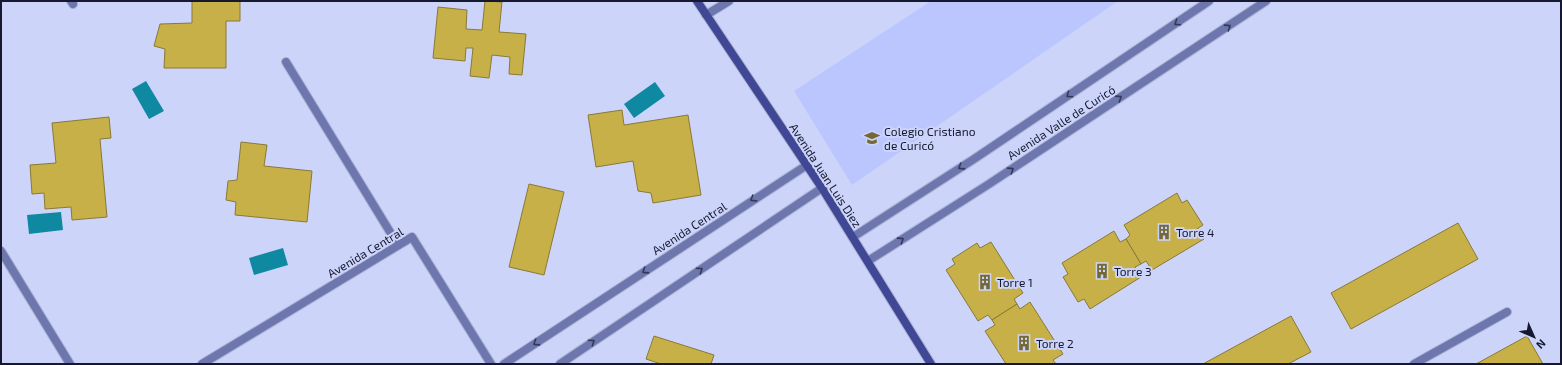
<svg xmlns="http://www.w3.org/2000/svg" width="1562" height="365" font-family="'Exo 2',sans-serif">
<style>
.built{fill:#bbc6fe}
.water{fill:#0e89a1}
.building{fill:#c8b048;stroke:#897937}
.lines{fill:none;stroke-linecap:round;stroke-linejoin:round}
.service-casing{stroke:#abb2d5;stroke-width:10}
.minor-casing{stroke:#abb2d5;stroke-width:10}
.secondary-casing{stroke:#abb2d5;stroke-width:10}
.service{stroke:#6e77ad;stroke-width:8}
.minor{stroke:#6e77ad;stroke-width:8}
.secondary{stroke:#404795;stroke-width:8}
.oneway{stroke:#34395b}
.labels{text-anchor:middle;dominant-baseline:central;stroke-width:4;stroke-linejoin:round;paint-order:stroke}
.street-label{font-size:12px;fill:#15182f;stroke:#ccd4fa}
.poi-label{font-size:12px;fill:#15182f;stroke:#ccd4fa;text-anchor:start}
</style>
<rect width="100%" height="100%" fill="#ccd4fa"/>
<polygon class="built" points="931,1 1118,1 852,185 794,91"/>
<g class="water">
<polygon points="146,81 164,111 149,119 132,89"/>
<polygon points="655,82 665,96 634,118 624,104"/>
<polygon points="61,212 63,230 29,234 27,215"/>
<polygon points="283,248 288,265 254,275 249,258"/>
</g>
<g class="building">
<polygon points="192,1 240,1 240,21 226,21 226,68 164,68 165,49 154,46 160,24 192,23"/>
<polygon points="485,1 502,2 499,32 526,34 522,75 509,74 510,57 492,55 489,78 470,76 473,48 466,48 465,61 433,58 438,7 467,10 466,29 482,30"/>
<polygon points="622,110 624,125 688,115 701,195 653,203 651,193 638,191 633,161 596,167 588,115"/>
<polygon points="109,117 111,138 100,139 107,217 72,220 71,207 45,209 44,193 32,194 30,165 56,163 52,123"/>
<polygon points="241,142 267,145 264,166 312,171 307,222 235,215 236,202 226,200 228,181 237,180"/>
<polygon points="529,184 564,192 544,275 509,267"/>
<polygon points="1177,193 1182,203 1187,200 1203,225 1197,229 1204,239 1152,270 1146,261 1141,264 1126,239 1130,235 1124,225"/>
<polygon points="1458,223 1478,259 1351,329 1331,293"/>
<polygon points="1114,231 1120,242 1126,239 1141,264 1135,267 1141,277 1090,309 1084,299 1078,302 1063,277 1068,274 1062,263"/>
<polygon points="991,242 1023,293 1014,299 1017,304 992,320 988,315 978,321 946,270 955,264 952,259 977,243 980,248"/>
<polygon points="1030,302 1063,354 1053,360 1056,364 1006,364 985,331 995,325 992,320 1017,304 1020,309"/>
<polygon points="1291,316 1311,352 1288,364 1203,364"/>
<polygon points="654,336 714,355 711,364 661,364 646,359"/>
<polygon points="1527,336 1543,364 1476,364"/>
</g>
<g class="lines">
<g class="service-casing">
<polyline id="service" points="1414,364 1507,312"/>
</g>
<g class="minor-casing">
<g id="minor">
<polyline points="71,1 73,4"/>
<polyline points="706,15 729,1"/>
<polyline points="286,62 398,245"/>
<polyline points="853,237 974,159 1209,1"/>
<polyline points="1,251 70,364"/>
<polyline points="868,261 989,184 1266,1"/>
<polyline points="202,364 412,237 491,364"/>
<polyline points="504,364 807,165"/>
<polyline points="560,364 822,188"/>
</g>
</g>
<g class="secondary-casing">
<polyline id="secondary" points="697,1 822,188 931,364"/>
</g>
<use href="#service" class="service"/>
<use href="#minor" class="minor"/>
<use href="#secondary" class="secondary"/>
</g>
<defs><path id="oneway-chevron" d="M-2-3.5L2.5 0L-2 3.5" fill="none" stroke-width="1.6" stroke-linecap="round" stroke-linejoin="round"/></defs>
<g class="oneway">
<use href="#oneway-chevron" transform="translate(1177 23) rotate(146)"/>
<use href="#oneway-chevron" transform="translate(1228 27) rotate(-33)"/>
<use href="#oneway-chevron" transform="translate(1069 95) rotate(146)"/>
<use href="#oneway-chevron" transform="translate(1119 98) rotate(-33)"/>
<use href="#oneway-chevron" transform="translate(961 167) rotate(147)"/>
<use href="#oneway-chevron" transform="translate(1011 170) rotate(-33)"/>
<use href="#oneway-chevron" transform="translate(753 199) rotate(147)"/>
<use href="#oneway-chevron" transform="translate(901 240) rotate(-33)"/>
<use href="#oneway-chevron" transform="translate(700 270) rotate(-34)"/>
<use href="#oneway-chevron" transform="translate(645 271) rotate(147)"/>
<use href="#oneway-chevron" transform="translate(592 342) rotate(-34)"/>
<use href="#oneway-chevron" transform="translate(536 343) rotate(147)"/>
</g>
<defs>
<g id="school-bare" transform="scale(1.2)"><path d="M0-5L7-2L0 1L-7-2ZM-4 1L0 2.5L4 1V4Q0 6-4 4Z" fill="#746835" stroke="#ccd4fa" stroke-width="2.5" paint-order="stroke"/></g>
<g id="building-bare" transform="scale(1.2)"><path d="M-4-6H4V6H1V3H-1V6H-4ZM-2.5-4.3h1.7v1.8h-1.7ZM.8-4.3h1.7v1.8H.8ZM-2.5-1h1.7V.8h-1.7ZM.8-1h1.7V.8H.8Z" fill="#746835" stroke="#ccd4fa" stroke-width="2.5" paint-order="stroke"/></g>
</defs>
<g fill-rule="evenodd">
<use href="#school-bare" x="872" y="138"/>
<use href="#building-bare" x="1164" y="232"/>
<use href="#building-bare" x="1102" y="271"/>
<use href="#building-bare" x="985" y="282"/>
<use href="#building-bare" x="1024" y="343"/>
</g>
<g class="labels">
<g class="street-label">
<text transform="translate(1061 122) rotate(-33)">Avenida Valle de Curicó</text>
<text transform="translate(826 175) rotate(57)">Avenida Juan Luis Diez</text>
<text transform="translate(689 228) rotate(-33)">Avenida Central</text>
<text transform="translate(365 252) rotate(-31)">Avenida Central</text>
</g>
<g class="poi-label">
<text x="884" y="131">Colegio Cristiano<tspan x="884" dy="14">de Curicó</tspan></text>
<text x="1176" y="232">Torre 4</text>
<text x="1114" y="271">Torre 3</text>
<text x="997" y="282">Torre 1</text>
<text x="1036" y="343">Torre 2</text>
</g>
</g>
<rect width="1562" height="365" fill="none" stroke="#15182f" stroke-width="4"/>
<g transform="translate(1534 337) rotate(135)" stroke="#ccd4fa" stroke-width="3" paint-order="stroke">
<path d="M0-3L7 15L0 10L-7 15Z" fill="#15182f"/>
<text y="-6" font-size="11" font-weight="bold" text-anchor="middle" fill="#15182f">N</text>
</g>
</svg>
